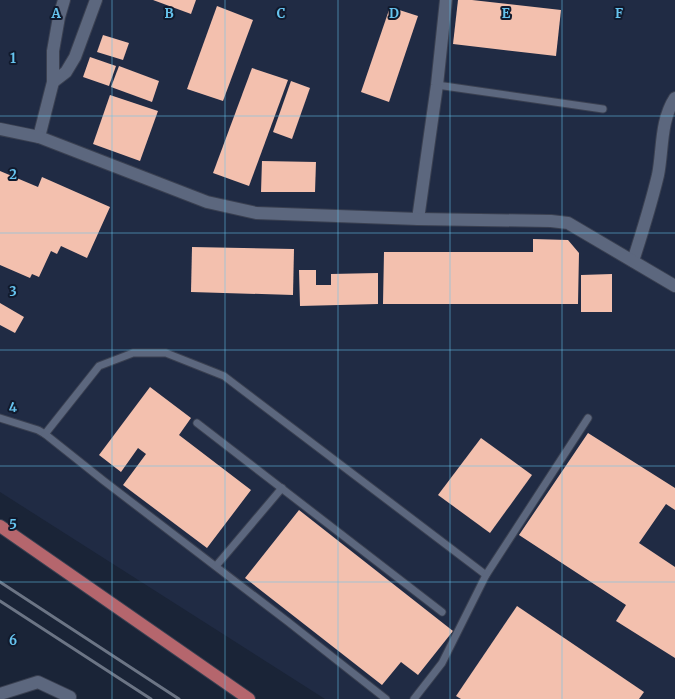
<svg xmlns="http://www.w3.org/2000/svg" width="675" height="699" font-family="Merriweather,serif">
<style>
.built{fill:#202b44}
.building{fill:#f3c0ae}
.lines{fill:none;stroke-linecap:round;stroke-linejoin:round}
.lane-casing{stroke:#3a4051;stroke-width:9}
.street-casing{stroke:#3a4051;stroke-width:14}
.secondary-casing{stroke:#3a4051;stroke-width:14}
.primary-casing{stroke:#3a4051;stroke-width:14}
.lane{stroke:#5c677e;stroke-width:7}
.street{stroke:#5c677e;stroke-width:12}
.secondary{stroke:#5c677e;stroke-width:12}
.primary{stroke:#b5666d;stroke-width:12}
.rail{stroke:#6c7585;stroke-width:3}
.grid{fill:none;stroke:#66c4ef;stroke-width:1;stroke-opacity:0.55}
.grid-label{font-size:13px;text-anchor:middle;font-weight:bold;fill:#66c4ef;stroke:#111a2d;stroke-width:4;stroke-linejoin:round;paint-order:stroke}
</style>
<rect width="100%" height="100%" fill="#1a2437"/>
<polygon class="built" points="0,0 675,0 675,699 325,699 0,492"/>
<g class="building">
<polygon points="153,0 196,0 191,14"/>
<polygon points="458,0 472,0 561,10 556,56 453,44"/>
<polygon points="217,6 253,20 223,101 187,89"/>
<polygon points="390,7 418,16 389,102 361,92"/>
<polygon points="103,35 129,43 123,60 97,52"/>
<polygon points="90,57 116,66 109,86 83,77"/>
<polygon points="119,66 159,81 152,102 111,87"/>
<polygon points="252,68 288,80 249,186 213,173"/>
<polygon points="291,81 310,88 292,139 273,132"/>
<polygon points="110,95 158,111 140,161 93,144"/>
<polygon points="262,161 316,162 315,192 261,192"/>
<polygon points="0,171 38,187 42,177 110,207 87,258 61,246 57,254 51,251 39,277 32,274 30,278 0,265"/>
<polygon points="533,239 568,240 579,253 578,304 383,304 384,252 533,252"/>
<polygon points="192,247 294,249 293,295 191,292"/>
<polygon points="299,270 316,270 316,285 331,285 331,274 378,273 378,304 300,306"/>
<polygon points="612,274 612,312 581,312 581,275"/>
<polygon points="0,303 24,317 15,333 0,325"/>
<polygon points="150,387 191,418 179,435 251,490 207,548 123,485 146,454 138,448 121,472 99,455"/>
<polygon points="588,433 675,488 675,510 666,504 639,543 675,567 675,658 616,621 626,605 519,535"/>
<polygon points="481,438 532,475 490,533 438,495"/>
<polygon points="299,510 453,631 418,675 401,662 382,685 245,578"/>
<polygon points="517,606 644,692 639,699 461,699 456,696"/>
</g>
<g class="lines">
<g class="lane-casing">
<g id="lane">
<polyline points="437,85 603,109"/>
<polyline points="0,418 38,430 45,434 104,481 287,621 386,699"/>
<polyline points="197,423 442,612"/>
<polyline points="45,434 99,366 133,353 166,353 224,376 486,575"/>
<polyline points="216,566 282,488"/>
<polyline points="414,699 442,663 486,575 588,418"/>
</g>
</g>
<g class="street-casing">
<g id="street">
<polyline points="53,82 66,72 75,57 96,0"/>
<polyline points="39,137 53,82 53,51 59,17 64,0"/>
<polyline points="418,219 437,85 446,0"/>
<path d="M633,261c9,-28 18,-57 25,-86 5,-25 2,-54 17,-77"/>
<polyline points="0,694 38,682 70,697"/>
</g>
</g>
<g class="secondary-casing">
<polyline id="secondary" points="0,129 39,137 207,202 256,213 418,219 551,221 568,223 675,286"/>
</g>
<g class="primary-casing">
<polyline id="primary" points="0,526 249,699"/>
</g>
<use href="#lane" class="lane"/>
<use href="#street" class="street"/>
<use href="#secondary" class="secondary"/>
<use href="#primary" class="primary"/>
<g class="rail">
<polyline points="0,582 179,699"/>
<polyline points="0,601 151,699"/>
</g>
</g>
<path class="grid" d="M112,0v699M225,0v699M338,0v699M450,0v699M562,0v699M0,116h675M0,233h675M0,350h675M0,466h675M0,582h675"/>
<g class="grid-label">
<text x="56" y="18">A</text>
<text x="169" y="18">B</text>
<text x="281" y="18">C</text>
<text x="394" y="18">D</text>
<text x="506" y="18">E</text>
<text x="619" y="18">F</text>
<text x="13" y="63">1</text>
<text x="13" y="179">2</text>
<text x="13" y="296">3</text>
<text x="13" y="412">4</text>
<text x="13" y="529">5</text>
<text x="13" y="645">6</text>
</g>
</svg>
